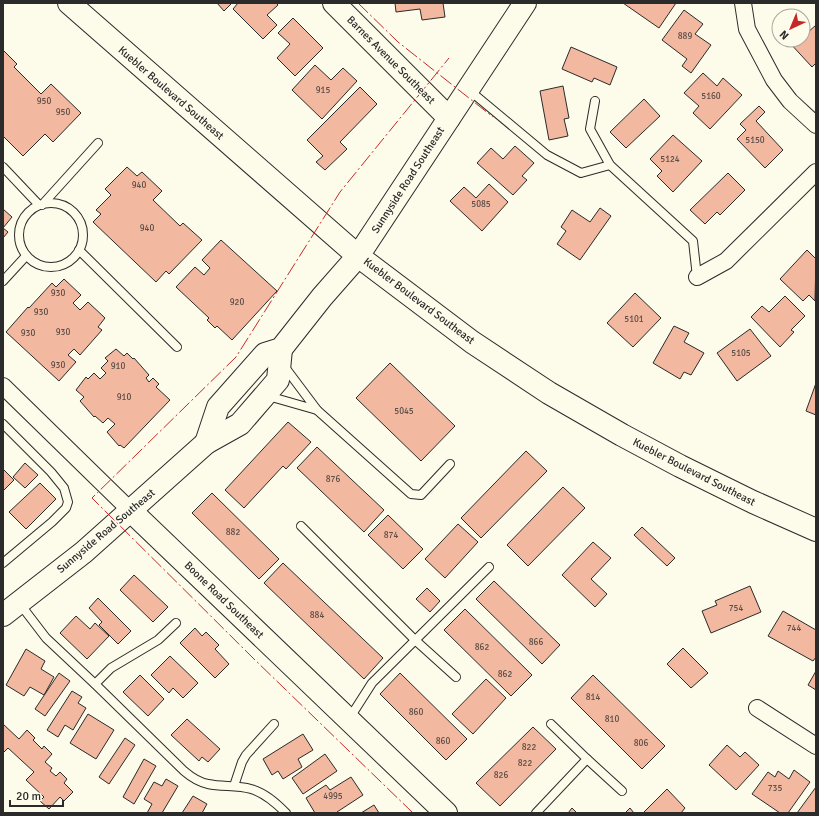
<svg xmlns="http://www.w3.org/2000/svg" width="819" height="816" font-family="Signika,sans-serif">
<style>
.building{fill:#f2b8a0;stroke:#2b2b2b}
.lines{fill:none;stroke-linecap:round;stroke-linejoin:round}
.lane-casing{stroke:#2b2b2b;stroke-width:10}
.street-casing{stroke:#2b2b2b;stroke-width:18}
.secondary-casing{stroke:#2b2b2b;stroke-width:24}
.primary-casing{stroke:#2b2b2b;stroke-width:24}
.lane{stroke:#fdfbea;stroke-width:8}
.street{stroke:#fdfbea;stroke-width:16}
.secondary{stroke:#fdfbea;stroke-width:22}
.primary{stroke:#fdfbea;stroke-width:22}
.power{stroke:#c62828;stroke-width:1;stroke-dasharray:14 3 2 3;stroke-linecap:butt}
.labels{text-anchor:middle;dominant-baseline:central;stroke-width:3;stroke-linejoin:round;paint-order:stroke}
.number-label{font-size:9px;fill:#5d4e48}
.street-label{font-size:11px;fill:#2b2b2b;stroke:#fdfbea}
</style>
<rect width="100%" height="100%" fill="#fdfbea"/>
<g class="building">
<polygon points="217,3 232,3 224,11"/>
<polygon points="238,3 276,3 278,5 267,15 277,25 263,39 233,9"/>
<polygon points="395,3 443,3 445,17 422,20 420,9 396,12"/>
<polygon points="623,3 676,3 659,28"/>
<polygon points="684,10 703,24 695,34 711,45 691,73 682,66 687,59 662,40"/>
<polygon points="293,18 323,48 295,76 277,58 290,44 278,33"/>
<polygon points="816,25 816,63 812,67 788,41 789,40 803,40 803,31 806,34"/>
<polygon points="571,47 617,67 610,85 594,78 592,82 562,69"/>
<polygon points="3,50 17,64 14,67 41,94 51,84 81,113 53,142 45,134 23,156 3,136"/>
<polygon points="315,65 331,80 343,68 357,81 322,119 292,90"/>
<polygon points="703,73 717,86 723,78 742,95 710,129 693,113 699,106 684,93"/>
<polygon points="563,86 569,118 564,119 568,136 549,140 540,91"/>
<polygon points="360,87 377,104 340,142 347,149 325,170 316,162 323,156 307,140"/>
<polygon points="644,99 660,116 626,148 610,132"/>
<polygon points="759,106 765,112 756,121 783,150 765,168 737,139 746,130 740,124"/>
<polygon points="673,135 702,161 673,192 657,176 662,171 650,159"/>
<polygon points="515,146 534,163 522,176 527,180 513,195 477,163 491,148 503,159"/>
<polygon points="127,167 137,176 142,172 162,191 153,200 180,226 183,223 202,240 169,274 166,271 156,282 93,222 101,214 96,210 111,195 105,189"/>
<polygon points="728,173 745,190 720,215 717,212 705,224 690,210"/>
<polygon points="489,184 508,202 482,231 450,201 464,187 476,198"/>
<polygon points="600,208 611,216 580,260 557,244 566,231 561,227 572,210 590,222"/>
<polygon points="3,209 12,217 3,228 8,232 3,238"/>
<polygon points="221,240 277,291 232,340 217,326 215,328 207,320 209,318 176,287 195,267 204,275 210,268 202,260"/>
<polygon points="807,250 816,259 815,301 809,295 803,301 780,279"/>
<polygon points="64,279 81,295 73,303 80,310 88,302 105,318 98,327 102,330 80,355 74,349 68,355 76,362 59,381 6,332 28,307 29,308 52,283 56,287"/>
<polygon points="635,293 661,318 633,347 607,323"/>
<polygon points="785,296 805,316 791,330 794,332 780,347 751,317 762,306 769,312"/>
<polygon points="674,326 689,333 684,342 704,353 691,375 684,372 680,379 653,363"/>
<polygon points="750,329 771,356 737,381 717,353"/>
<polygon points="116,349 124,356 127,353 133,359 134,358 149,375 146,378 149,382 153,378 159,384 156,387 170,400 124,448 120,445 119,446 107,432 115,424 108,418 103,423 95,416 94,417 80,401 84,397 76,390 86,377 88,379 94,373 100,379 106,373 101,368 108,361 105,358"/>
<polygon points="390,363 455,426 421,461 356,398"/>
<polygon points="816,383 816,415 806,411"/>
<polygon points="288,422 311,442 286,469 283,466 244,508 225,490"/>
<polygon points="317,447 384,510 364,532 297,468"/>
<polygon points="526,451 547,471 481,538 461,518"/>
<polygon points="25,463 38,475 25,488 13,477"/>
<polygon points="3,469 14,480 3,491"/>
<polygon points="40,483 56,499 26,529 9,512"/>
<polygon points="563,487 585,508 528,566 507,545"/>
<polygon points="212,493 279,559 259,579 192,513"/>
<polygon points="388,515 423,549 403,569 368,535"/>
<polygon points="458,524 478,542 445,578 425,559"/>
<polygon points="642,527 675,558 667,566 634,535"/>
<polygon points="593,542 611,558 591,579 607,594 595,607 562,575"/>
<polygon points="283,563 383,658 364,679 264,583"/>
<polygon points="134,575 168,607 153,622 120,590"/>
<polygon points="494,581 560,645 542,664 476,599"/>
<polygon points="750,586 761,612 711,633 702,611 717,605 715,601"/>
<polygon points="427,588 440,601 430,612 416,599"/>
<polygon points="98,598 131,631 118,644 99,625 102,622 89,608"/>
<polygon points="465,609 532,675 511,696 444,630"/>
<polygon points="783,611 816,630 816,657 813,661 768,636"/>
<polygon points="76,616 90,629 95,623 109,636 87,659 60,633"/>
<polygon points="195,628 202,636 206,632 219,645 215,649 229,664 215,678 180,643"/>
<polygon points="683,648 708,673 691,688 667,664"/>
<polygon points="26,649 45,661 41,669 54,677 44,695 30,687 24,696 6,685"/>
<polygon points="170,656 198,683 183,698 173,688 169,693 151,675"/>
<polygon points="816,671 816,690 808,685"/>
<polygon points="59,673 70,681 45,716 35,709"/>
<polygon points="400,673 467,739 446,760 380,694"/>
<polygon points="140,675 164,699 148,716 123,692"/>
<polygon points="593,675 665,746 642,769 571,698"/>
<polygon points="486,679 506,698 473,734 452,714"/>
<polygon points="72,691 82,697 78,703 86,708 73,730 65,725 58,737 47,730"/>
<polygon points="88,714 114,730 96,759 70,743"/>
<polygon points="187,719 220,749 208,762 202,757 199,761 171,735"/>
<polygon points="3,724 19,739 27,730 35,738 33,740 42,749 44,746 52,754 45,762 52,768 50,771 56,776 60,772 67,779 64,783 73,792 64,801 60,797 49,809 40,801 44,797 26,780 34,772 8,748 3,753"/>
<polygon points="533,727 556,749 500,806 476,783"/>
<polygon points="303,734 313,750 298,759 302,767 283,779 278,771 272,775 263,759"/>
<polygon points="125,738 135,745 109,784 99,777"/>
<polygon points="727,745 740,757 745,752 759,765 736,790 709,765"/>
<polygon points="325,754 337,771 303,794 292,778"/>
<polygon points="144,759 156,766 134,804 123,797"/>
<polygon points="794,770 810,782 788,813 780,813 752,794 768,772 775,777 778,771 789,779"/>
<polygon points="351,777 363,795 337,812 338,813 315,813 306,798 326,785 330,790"/>
<polygon points="166,779 178,786 162,813 147,813 152,804 144,799 154,782 162,786"/>
<polygon points="816,787 816,813 797,813"/>
<polygon points="667,789 685,808 681,813 643,813"/>
<polygon points="193,796 207,804 202,813 182,813"/>
<polygon points="374,805 379,813 361,813"/>
<polygon points="572,808 577,813 568,813"/>
<polygon points="630,808 634,813 625,813"/>
</g>
<g class="lines">
<g class="lane-casing">
<g id="lane">
<polyline points="469,90 547,155 581,173 610,165"/>
<polyline points="595,101 590,129 610,165 693,241 697,277"/>
<polyline points="3,167 39,205"/>
<circle cx="51" cy="235" r="32"/>
<polyline points="42,205 98,143"/>
<polyline points="79,250 177,347"/>
<polyline points="3,281 26,256"/>
<polyline points="268,396 317,410 284,366"/>
<polyline points="317,410 411,494 421,495 450,464"/>
<polyline points="3,424 51,472 64,488 68,502 66,508 52,522 3,563"/>
<polyline points="301,526 415,640 456,677"/>
<path d="M20,604l26,34 49,46 89,87c7,6 14,11 24,13 14,3 29,1 43,5 14,4 25,14 35,24"/>
<polyline points="95,684 111,668 158,640 176,623"/>
<polyline points="349,719 372,683 489,567"/>
<polyline points="587,759 622,791"/>
<polyline points="234,786 242,762 246,755 274,724"/>
<polyline points="536,813 587,759 551,724"/>
</g>
</g>
<g class="street-casing">
<g id="street">
<polyline points="743,3 747,29 774,80 790,101 816,125"/>
<polyline points="697,277 726,261 816,172"/>
<polyline points="3,386 131,511"/>
<polyline points="757,708 816,746"/>
</g>
</g>
<g class="secondary-casing">
<g id="secondary">
<polyline points="334,3 449,118"/>
<polyline points="206,443 218,407 265,354 281,349 322,297 358,256 525,3"/>
<polyline points="131,511 446,813"/>
<polyline points="3,615 84,552 206,443 240,424 278,380 281,349"/>
</g>
</g>
<g class="primary-casing">
<polyline id="primary" points="69,3 358,256 472,342 549,393 622,435 680,466 753,502 816,530"/>
</g>
<use href="#lane" class="lane"/>
<use href="#street" class="street"/>
<use href="#secondary" class="secondary"/>
<use href="#primary" class="primary"/>
<g class="power">
<polyline points="358,3 398,42 493,117"/>
<polyline points="413,813 254,659 92,498 236,357 340,192 449,58"/>
</g>
</g>
<g class="labels">
<g class="number-label">
<text x="685" y="36">889</text>
<text x="323" y="90">915</text>
<text x="711" y="96">5160</text>
<text x="44" y="101">950</text>
<text x="63" y="112">950</text>
<text x="755" y="140">5150</text>
<text x="670" y="159">5124</text>
<text x="139" y="185">940</text>
<text x="481" y="204">5085</text>
<text x="147" y="228">940</text>
<text x="58" y="293">930</text>
<text x="237" y="302">920</text>
<text x="41" y="312">930</text>
<text x="634" y="319">5101</text>
<text x="63" y="332">930</text>
<text x="28" y="333">930</text>
<text x="741" y="353">5105</text>
<text x="58" y="365">930</text>
<text x="118" y="366">910</text>
<text x="124" y="397">910</text>
<text x="404" y="411">5045</text>
<text x="333" y="479">876</text>
<text x="233" y="532">882</text>
<text x="391" y="535">874</text>
<text x="736" y="608">754</text>
<text x="317" y="615">884</text>
<text x="794" y="628">744</text>
<text x="536" y="642">866</text>
<text x="482" y="647">862</text>
<text x="505" y="674">862</text>
<text x="593" y="697">814</text>
<text x="416" y="712">860</text>
<text x="612" y="719">810</text>
<text x="443" y="741">860</text>
<text x="641" y="743">806</text>
<text x="529" y="747">822</text>
<text x="525" y="763">822</text>
<text x="501" y="775">826</text>
<text x="775" y="788">735</text>
<text x="333" y="796">4995</text>
</g>
<g class="street-label">
<text transform="translate(391 60) rotate(45)">Barnes Avenue Southeast</text>
<text transform="translate(171 93) rotate(41)">Kuebler Boulevard Southeast</text>
<text transform="translate(408 180) rotate(-57)">Sunnyside Road Southeast</text>
<text transform="translate(419 301) rotate(37)">Kuebler Boulevard Southeast</text>
<text transform="translate(694 472) rotate(27)">Kuebler Boulevard Southeast</text>
<text transform="translate(106 531) rotate(-40)">Sunnyside Road Southeast</text>
<text transform="translate(224 600) rotate(44)">Boone Road Southeast</text>
</g>
</g>
<rect width="819" height="816" fill="none" stroke="#2b2b2b" stroke-width="8"/>
<g transform="translate(791 28) rotate(224)"><circle r="19" fill="#fdfbea" stroke="#a9a89e"/>
<path d="M0-3L7 15L0 10L-7 15Z" fill="#c62828"/>
<text y="-6" font-size="11" font-weight="bold" text-anchor="middle" fill="#2b2b2b">N</text>
</g>
<path d="M10 800v6h53v-6" fill="none" stroke="#2b2b2b" stroke-width="2"/>
<text x="16" y="800" font-size="12" fill="#2b2b2b" stroke="#fdfbea" stroke-width="3" paint-order="stroke">20 m</text>
</svg>
